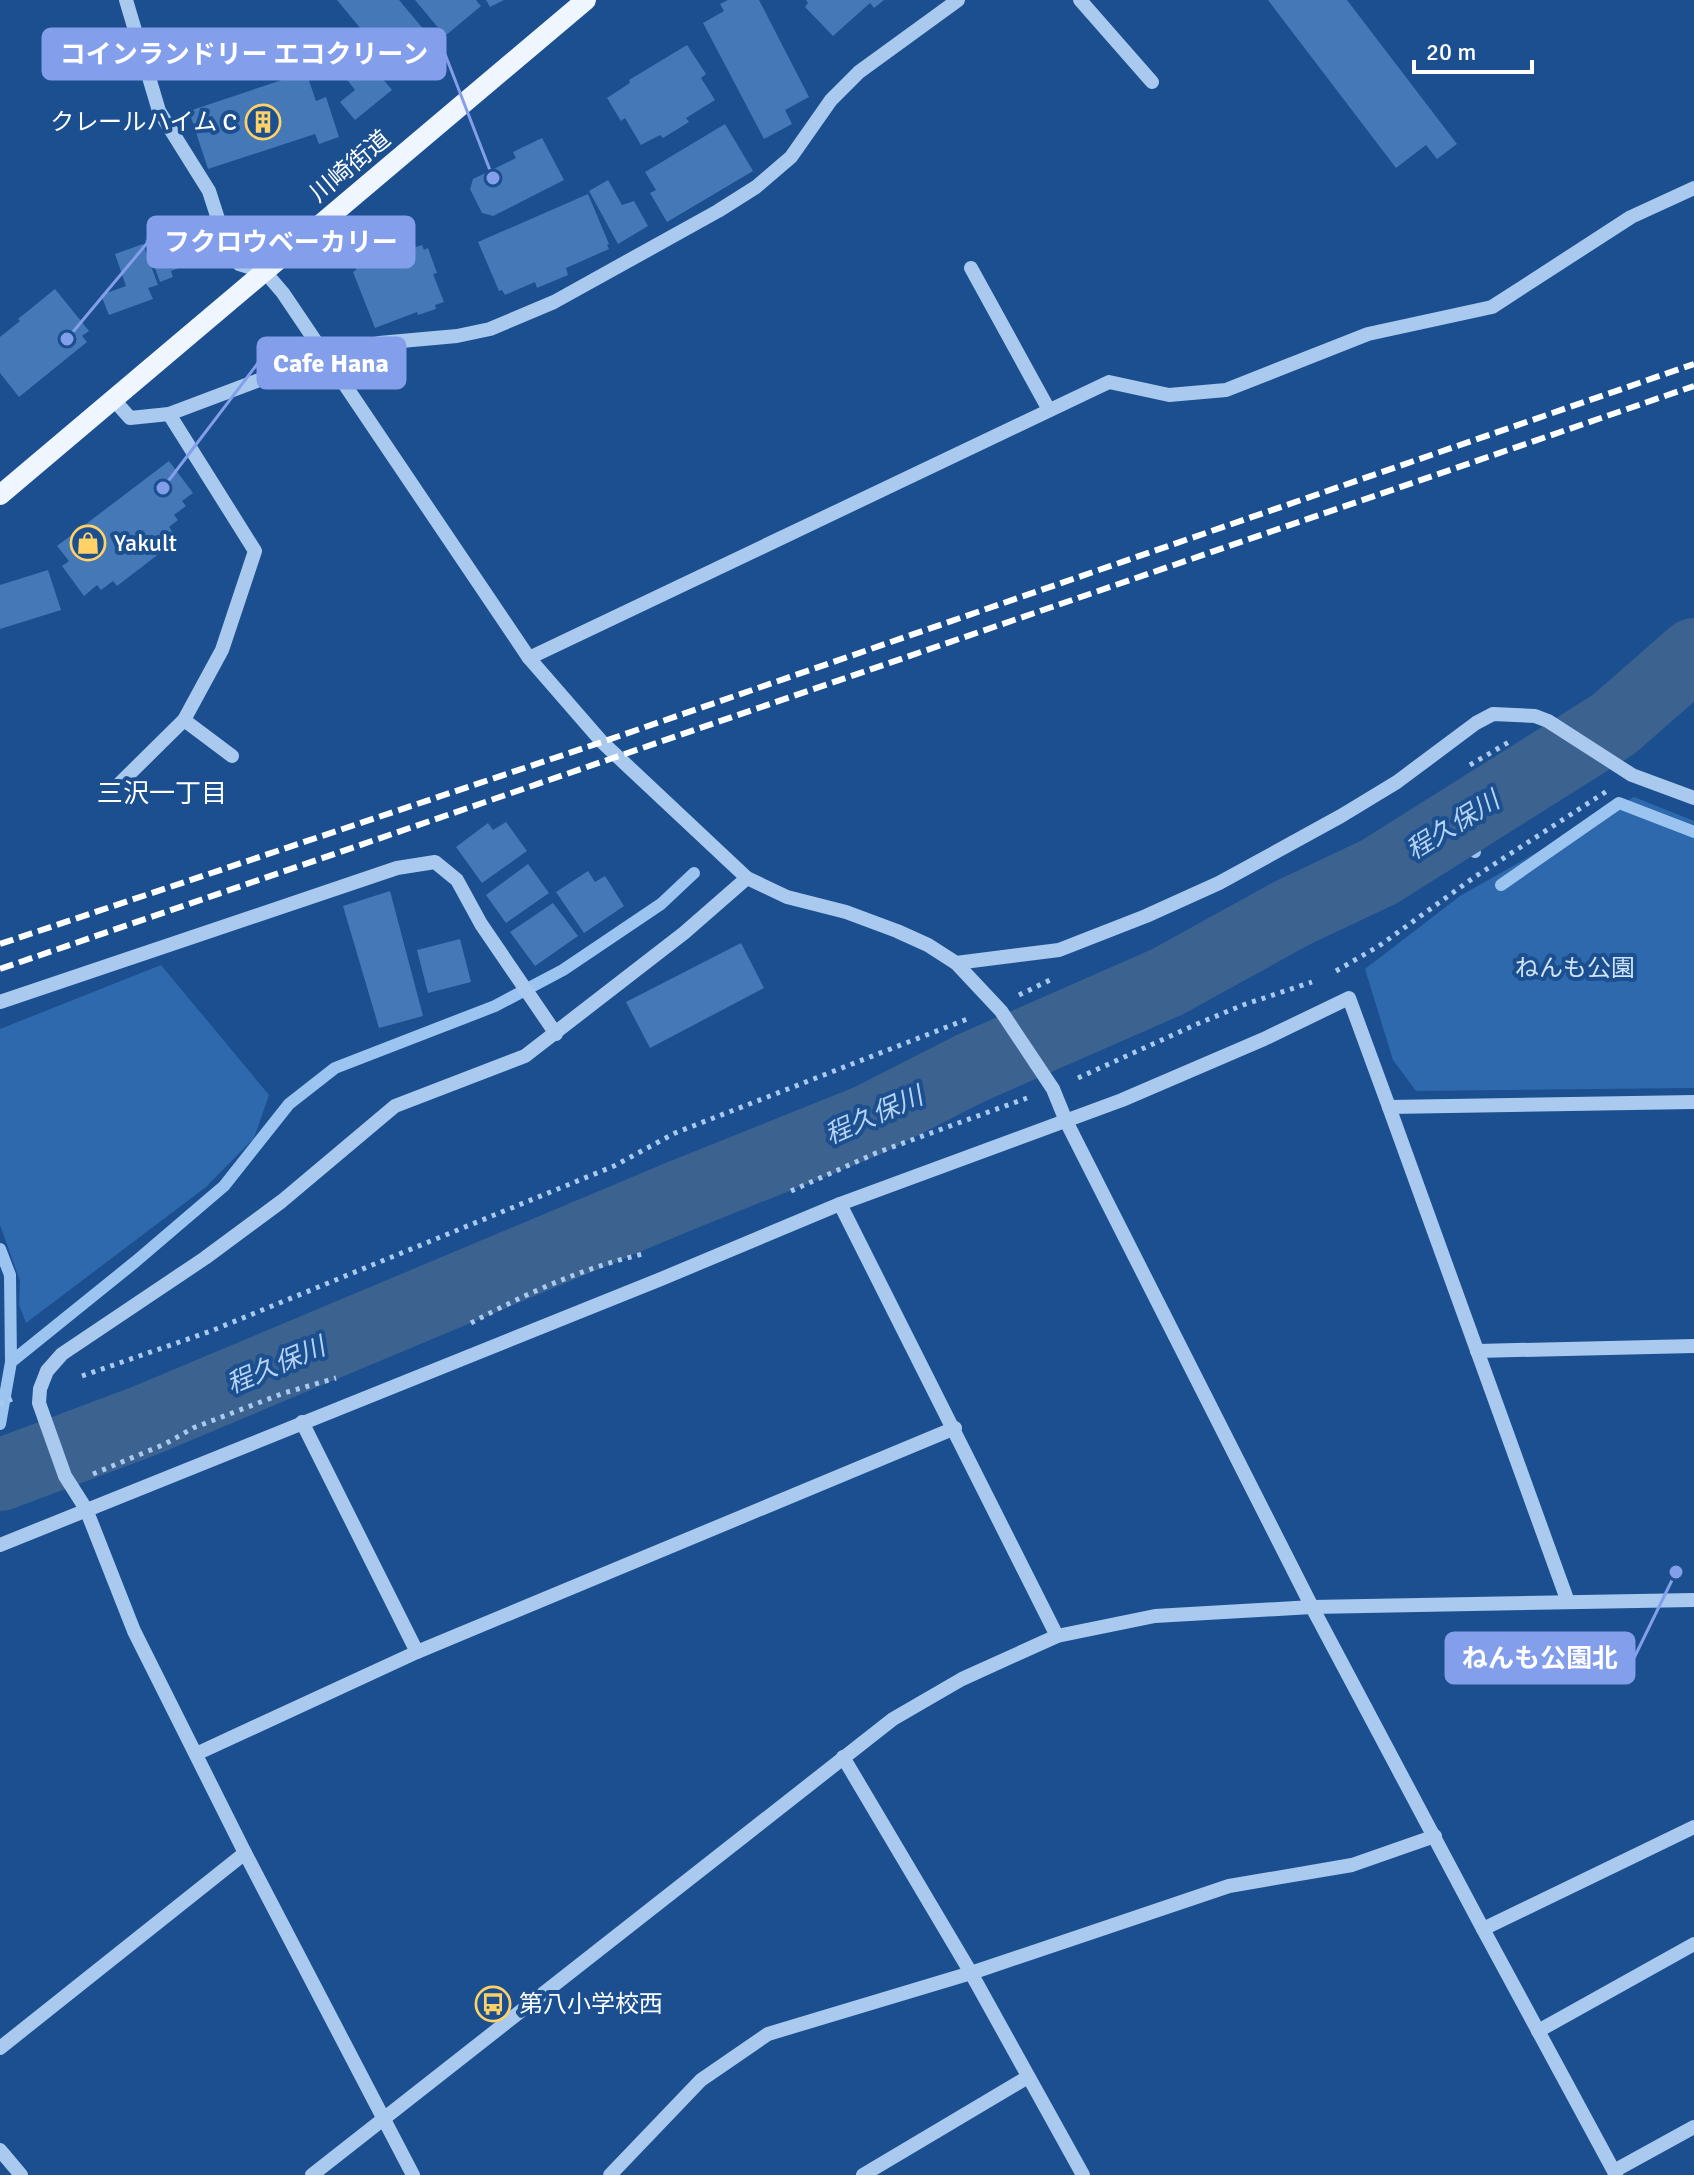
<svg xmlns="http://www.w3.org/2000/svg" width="1694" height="2175" font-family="Signika,'Noto Sans JP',sans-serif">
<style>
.green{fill:#2e69ad}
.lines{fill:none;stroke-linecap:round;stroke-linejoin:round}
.stream{stroke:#9cc4f0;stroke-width:12}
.river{stroke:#3c6290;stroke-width:72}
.building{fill:#4478b7}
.path{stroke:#a9c9ee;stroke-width:5;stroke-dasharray:4 6;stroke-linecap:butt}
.minor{stroke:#a9c9ee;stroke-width:14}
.major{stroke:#f0f6ff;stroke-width:20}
.rail{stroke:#fff;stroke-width:6;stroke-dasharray:14 6;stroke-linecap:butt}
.labels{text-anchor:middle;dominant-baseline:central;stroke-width:8;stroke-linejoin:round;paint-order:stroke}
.poi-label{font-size:24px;fill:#fff;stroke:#1b4f8f;text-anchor:start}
.street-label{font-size:24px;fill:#fff;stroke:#1b4f8f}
.park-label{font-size:24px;fill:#cfe3fa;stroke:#1b4f8f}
.neighbourhood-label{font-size:26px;fill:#fff;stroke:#1b4f8f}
.water-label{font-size:26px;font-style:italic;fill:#b5d3f5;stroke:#1b4f8f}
.leader{fill:none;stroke:#839eea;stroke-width:3}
.callout-dot{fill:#839eea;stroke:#1b4f8f;stroke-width:3}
.callout{fill:#839eea;stroke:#839eea;stroke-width:3}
.callout-label{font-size:26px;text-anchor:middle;font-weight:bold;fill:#fff}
</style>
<rect width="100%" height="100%" fill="#1b4f8f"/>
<g class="green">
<polygon points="1634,797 1694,821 1694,1088 1416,1091 1393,1060 1365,969 1460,896"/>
<polygon points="161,965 269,1095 254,1138 206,1187 26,1323 19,1305 20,1281 0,1225 0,1029"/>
</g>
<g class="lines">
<g class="stream">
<polyline points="1454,826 1475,852"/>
<polyline points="1501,885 1619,803 1694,832"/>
<polyline points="0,1249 10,1275 11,1362"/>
<polyline points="0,1424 11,1362 135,1262 224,1186 289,1104 335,1068 495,1006 563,970 661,904 694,873"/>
</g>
<polyline class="river" points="0,1475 144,1421 680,1196 867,1121 971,1068 1167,982 1292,913 1379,872 1614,724 1694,654"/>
</g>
<g class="building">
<polygon points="337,0 399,0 440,49 403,80"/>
<polygon points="415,0 476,0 481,6 445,36"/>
<polygon points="486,0 504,0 490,7"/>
<polygon points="728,0 759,0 809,97 785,110 792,124 764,139 703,23 724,11 720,4"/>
<polygon points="806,0 884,0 874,8 870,3 833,36 805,7 808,3"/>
<polygon points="1268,0 1347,0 1457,144 1437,159 1426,145 1396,168"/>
<polygon points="687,45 706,74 701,78 715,100 686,118 689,122 663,138 660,135 641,145 625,118 621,121 607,98 630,83 629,80"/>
<polygon points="357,48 392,90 355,120 340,102 355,90 338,68 343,63 341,61"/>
<polygon points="306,72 316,101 326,97 339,137 319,144 315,134 208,169 189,111"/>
<polygon points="725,124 753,171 667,222 650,193 656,190 645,172"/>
<polygon points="542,138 564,180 493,216 482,213 470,189 473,179 516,158 513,152"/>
<polygon points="608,180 622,205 634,201 648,226 618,244 589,191"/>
<polygon points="588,194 609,244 607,245 609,249 566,268 568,275 537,288 535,282 505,295 502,290 499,291 478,242"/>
<polygon points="182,226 184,232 199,227 208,252 194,257 195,262 171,271 173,277 160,282 145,240"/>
<polygon points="409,236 413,248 422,245 424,250 428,248 437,273 433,274 444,302 435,305 436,309 418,315 417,312 375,328 353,272 356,270 356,263 360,253 367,248 384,251 382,246"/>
<polygon points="143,244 158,285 148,288 153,299 109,315 101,295 126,286 115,254"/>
<polygon points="55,289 89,331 82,336 87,342 19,397 0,373 0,337 20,321 18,319"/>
<polygon points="169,461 193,493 182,501 186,506 174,515 178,520 169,527 174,534 165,541 169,546 117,586 113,581 101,590 97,585 84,596 62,566 69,561 57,546"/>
<polygon points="48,570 61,610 0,629 0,585"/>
<polygon points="506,822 527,851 482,883 456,847 488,823 493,830"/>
<polygon points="528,864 549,893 506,923 486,895"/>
<polygon points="588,871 595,882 605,876 624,906 584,933 556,892"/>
<polygon points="390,891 423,1016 379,1028 343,906"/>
<polygon points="553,903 578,936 535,966 510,932"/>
<polygon points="460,939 471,982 428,993 417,950"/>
<polygon points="741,943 764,988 650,1048 626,1002"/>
</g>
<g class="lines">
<g class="path">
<polyline points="1470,765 1509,742"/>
<polyline points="1336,971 1379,946 1476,876 1607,791"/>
<polyline points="1019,995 1050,980"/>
<polyline points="1078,1078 1197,1024 1243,1005 1312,982"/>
<polyline points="791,1191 876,1153 1027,1098"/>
<path d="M471,1323c54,-29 111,-55 172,-69"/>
<polyline points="82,1376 211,1331 614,1166 675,1133 970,1018"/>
<polyline points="0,1404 12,1399"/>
<polyline points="93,1474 165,1444 193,1428 284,1393 336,1378"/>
</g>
<g class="minor">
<polyline points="126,0 159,111 209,191 228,250 239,264 265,272 283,293 529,658 602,742 747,878 787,897 846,912 897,931 928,945 956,963 1001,1011 1053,1089 1066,1121 1312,1607 1483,1929 1694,1827"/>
<polyline points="1080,0 1152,82"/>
<polyline points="971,268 1049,410"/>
<polyline points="169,414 326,355 379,343 457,336 490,329 554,302 718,211 756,187 791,157 831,100 859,72 958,0"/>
<polyline points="529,658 1109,382 1169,395 1226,390 1368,334 1492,307 1631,217 1694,188"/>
<polyline points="184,720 232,756"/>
<polyline points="109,794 184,720 222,650 255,551 169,414 130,418 114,400"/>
<polyline points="956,963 1059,950 1146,916 1219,883 1341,816 1397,782 1476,723 1493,714 1535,716 1548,721 1632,775 1694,798"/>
<polyline points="0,1002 397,868 435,862 457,880 481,924 556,1034"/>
<polyline points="1389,1107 1568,1602"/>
<polyline points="840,1204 1057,1636"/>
<polyline points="1477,1351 1694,1346"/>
<polyline points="302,1422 417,1652 955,1428"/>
<polyline points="0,1545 661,1279 840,1204 1122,1100 1264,1039 1349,998 1389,1107 1694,1102"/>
<polyline points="196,1754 417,1652"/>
<polyline points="843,1757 971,1973 1083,2175"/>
<polyline points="1483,1929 1616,2175"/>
<polyline points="1538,2031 1694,1944"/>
<polyline points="0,2048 245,1853"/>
<polyline points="0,2150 21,2175"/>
<polyline points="1614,2171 1694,2127"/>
<polyline points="312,2175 893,1719 962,1679 1057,1636 1155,1616 1312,1607 1694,1600"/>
<polyline points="413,2175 245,1853 134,1631 86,1509 65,1476 39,1403 40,1389 47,1371 62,1354 205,1258 282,1201 395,1106 525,1056 684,933 747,878"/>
<polyline points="610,2175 701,2080 768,2034 971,1973 1229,1886 1352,1865 1435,1836"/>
<polyline points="863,2175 1028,2077"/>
</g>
<polyline class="major" points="0,495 586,0"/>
<g class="rail">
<polyline points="0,944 602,742 1694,364"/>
<polyline points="0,969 1694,386"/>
</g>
</g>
<defs>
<g id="building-ring" transform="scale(1.8)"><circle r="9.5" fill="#1b4f8f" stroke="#ffd166" stroke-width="1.5"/><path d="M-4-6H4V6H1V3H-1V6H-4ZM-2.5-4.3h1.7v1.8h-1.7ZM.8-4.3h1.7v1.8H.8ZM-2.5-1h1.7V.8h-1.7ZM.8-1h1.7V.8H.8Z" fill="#ffd166"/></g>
<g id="shop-ring" transform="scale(1.8)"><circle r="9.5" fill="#1b4f8f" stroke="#ffd166" stroke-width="1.5"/><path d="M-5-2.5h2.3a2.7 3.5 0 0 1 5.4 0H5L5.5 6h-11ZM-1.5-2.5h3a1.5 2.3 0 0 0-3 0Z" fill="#ffd166"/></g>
<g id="bus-ring" transform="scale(1.8)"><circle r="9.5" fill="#1b4f8f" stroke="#ffd166" stroke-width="1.5"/><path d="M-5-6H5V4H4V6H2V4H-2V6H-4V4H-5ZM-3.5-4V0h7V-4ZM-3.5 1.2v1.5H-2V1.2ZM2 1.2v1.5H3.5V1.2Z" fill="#ffd166"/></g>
</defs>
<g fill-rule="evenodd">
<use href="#building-ring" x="263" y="122"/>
<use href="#shop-ring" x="88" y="543"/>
<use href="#bus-ring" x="493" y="2004"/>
</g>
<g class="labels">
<g class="poi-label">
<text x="237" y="122" text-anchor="end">クレールハイム C</text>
<text x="114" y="543">Yakult</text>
<text x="519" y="2004">第八小学校西</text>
</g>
<g class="street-label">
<text transform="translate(350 166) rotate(-40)">川崎街道</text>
</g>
<g class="park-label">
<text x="1575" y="968">ねんも公園</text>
</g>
<g class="neighbourhood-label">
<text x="162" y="794">三沢一丁目</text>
</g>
<g class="water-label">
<text transform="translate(1453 826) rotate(-32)">程久保川</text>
<text transform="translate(874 1116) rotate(-24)">程久保川</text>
<text transform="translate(276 1366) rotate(-23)">程久保川</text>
</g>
</g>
<path class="leader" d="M493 178L445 54M67 339L148 242M163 488L258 363M1676 1572L1634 1658"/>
<g class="callout-dot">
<circle cx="493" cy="178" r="8"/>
<circle cx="67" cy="339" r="8"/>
<circle cx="163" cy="488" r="8"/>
<circle cx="1676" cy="1572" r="8"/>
</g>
<g class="callout">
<rect x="43" y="29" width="402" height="50" rx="8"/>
<rect x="148" y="217" width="266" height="50" rx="8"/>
<rect x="258" y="338" width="147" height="50" rx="8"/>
<rect x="1446" y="1633" width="188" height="50" rx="8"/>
</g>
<g class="callout-label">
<text x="244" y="63">コインランドリー エコクリーン</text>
<text x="281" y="251">フクロウベーカリー</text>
<text x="331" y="372">Cafe Hana</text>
<text x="1540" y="1667">ねんも公園北</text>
</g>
<path d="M1414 60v12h118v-12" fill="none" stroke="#ffffff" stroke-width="4"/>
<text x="1426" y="60" font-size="24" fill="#ffffff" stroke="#1b4f8f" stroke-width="6" paint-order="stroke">20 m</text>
</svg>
